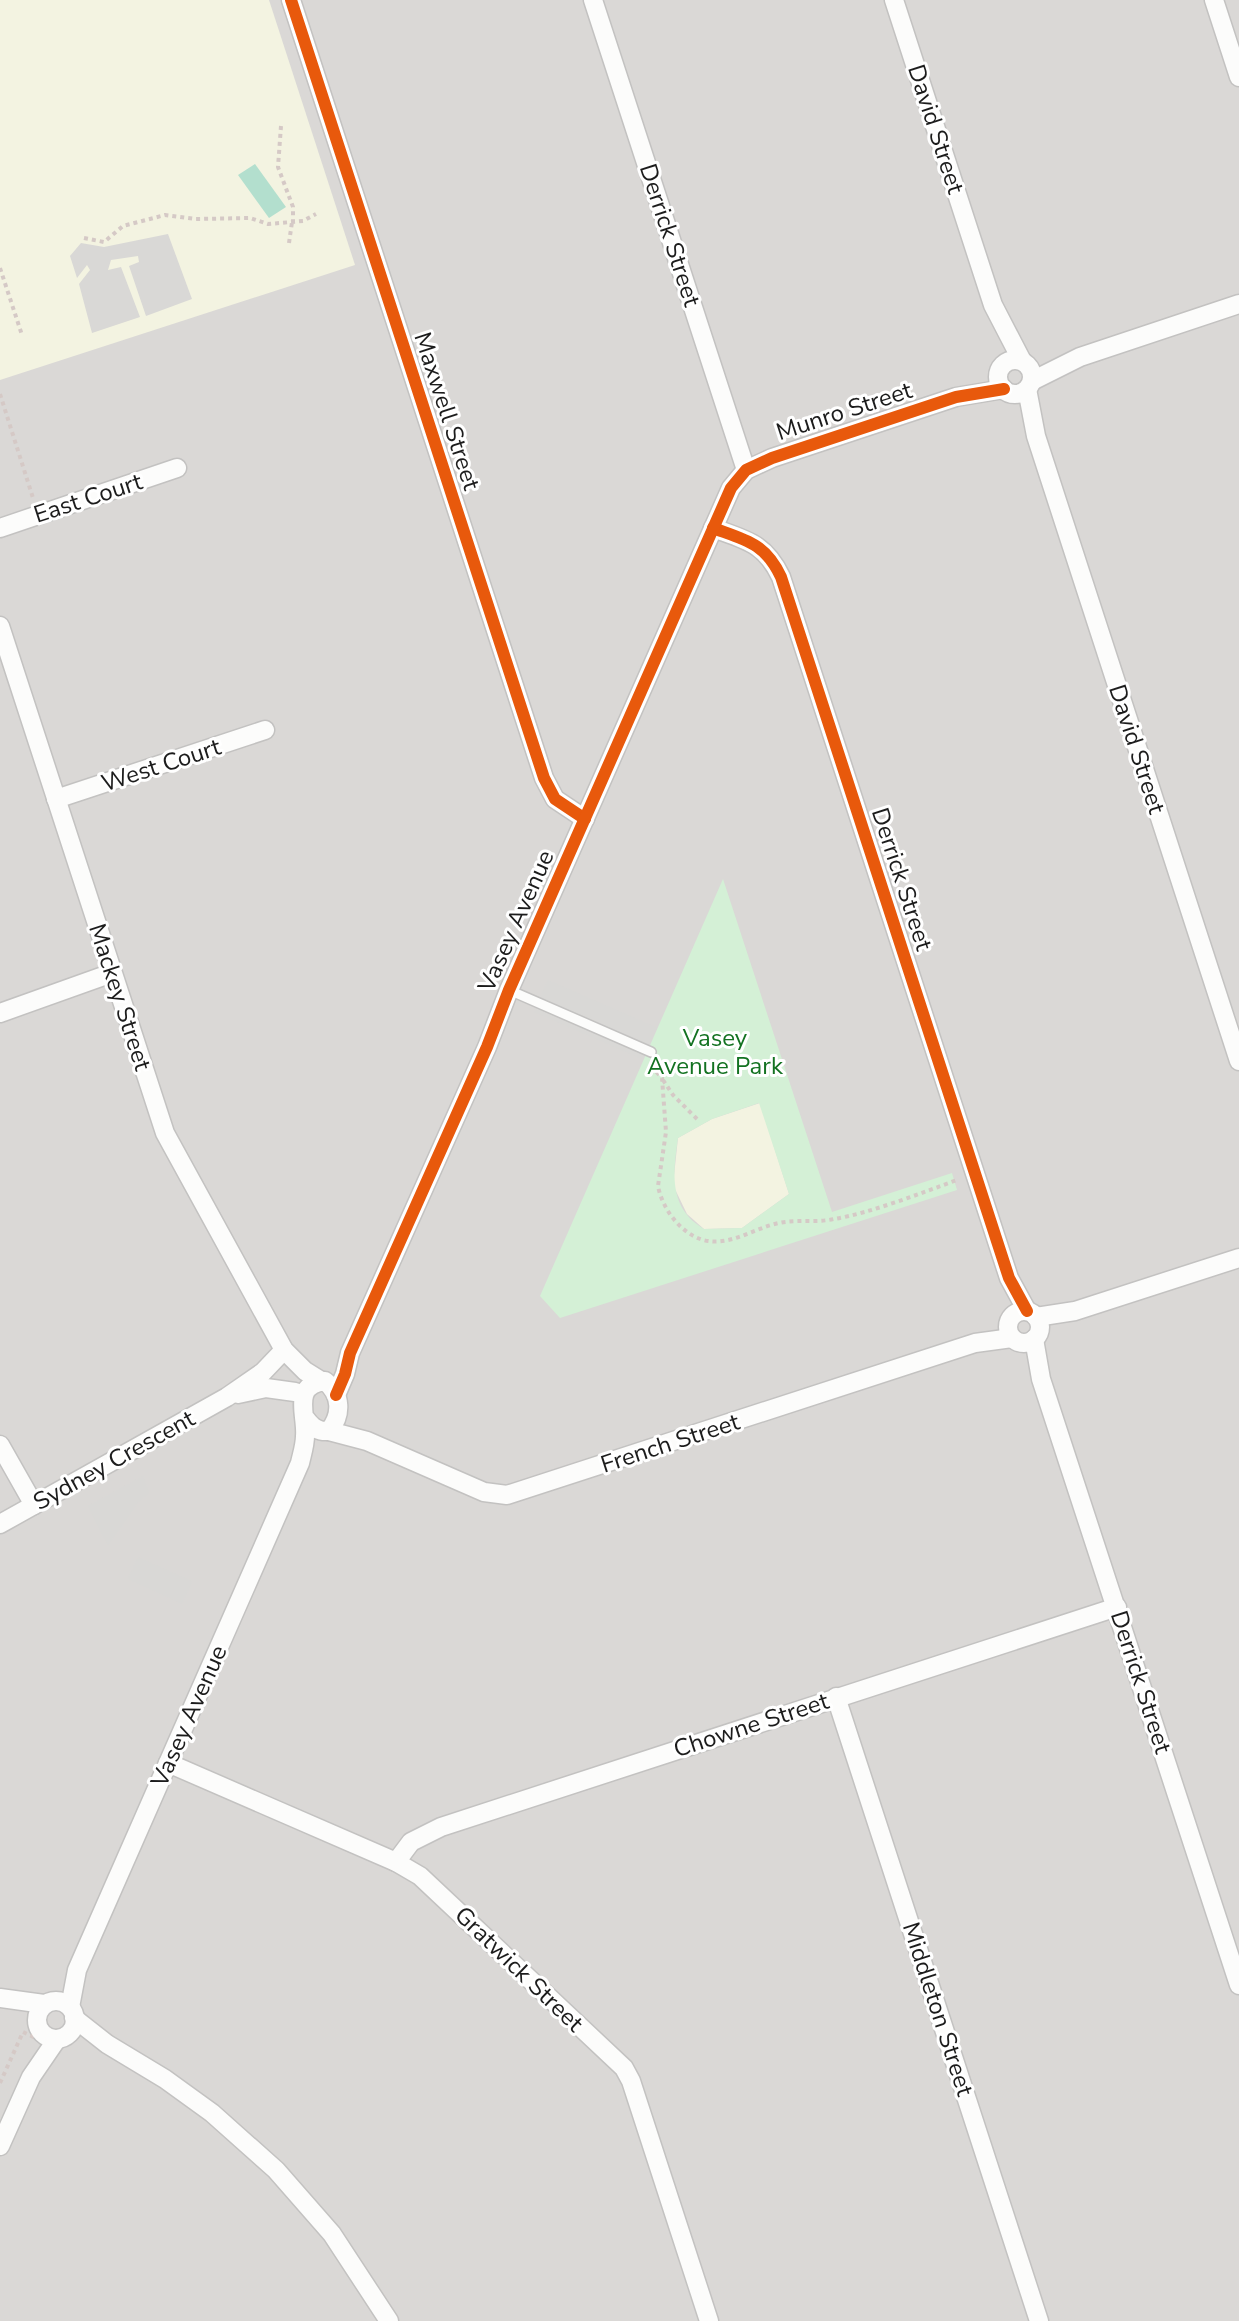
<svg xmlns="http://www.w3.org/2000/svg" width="1239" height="2321" font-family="'Nunito Sans',sans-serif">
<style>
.residential{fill:#dad8d6}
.education{fill:#f3f3e1}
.religious{fill:#d9d8d6}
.park{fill:#d4f0d6;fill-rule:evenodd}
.pitch{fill:#b3dfce}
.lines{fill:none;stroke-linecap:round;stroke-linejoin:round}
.service-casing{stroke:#c3c2c1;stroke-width:12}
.minor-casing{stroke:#c3c2c1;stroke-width:21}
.path{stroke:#d5c9c6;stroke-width:4;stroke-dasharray:4 4;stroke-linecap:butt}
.service{stroke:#fcfcfb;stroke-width:9}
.minor{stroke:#fcfcfb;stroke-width:18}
.cycleway-casing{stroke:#fff;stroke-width:17}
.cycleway{stroke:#e8590c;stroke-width:12}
.labels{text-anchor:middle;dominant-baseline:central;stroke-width:6;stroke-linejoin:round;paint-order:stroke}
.street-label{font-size:24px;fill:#1c1c1c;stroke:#fff}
.park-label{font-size:24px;fill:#137221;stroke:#fff}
</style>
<rect width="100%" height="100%" fill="#ebe9e5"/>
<rect class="residential" x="0" y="0" width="1239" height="2321"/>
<g class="education">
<polygon points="0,0 269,0 355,265 0,380"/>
<polygon points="760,1103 789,1194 742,1228 704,1229 687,1214 673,1185 678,1138 712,1119"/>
</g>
<g class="religious">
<polygon points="168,234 192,299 146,316 129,266 139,262 138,256 111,260 108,270 121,267 140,317 92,333 79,284 90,270 87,265 77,278 70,256 81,243 104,247"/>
<polygon points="548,980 658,1028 644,1060 534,1012"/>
<polygon points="143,1476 149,1493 138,1502 108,1545 88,1506"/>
<polygon points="138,1557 192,1581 182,1604 128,1579"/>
</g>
<path class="park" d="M723,879l109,333 120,-39 5,17 -397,128 -20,-22zM759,1103l30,91 -47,34 -38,1c-36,-21 -31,-56 -26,-91l34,-19z"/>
<polygon class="pitch" points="255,164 286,207 269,218 238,175"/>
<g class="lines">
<g class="service-casing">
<polyline id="service" points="509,990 651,1052"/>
</g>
<g class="minor-casing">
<g id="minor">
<polyline points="291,0 544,778 555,799 585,819"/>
<polyline points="593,0 746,470"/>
<polyline points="894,0 993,305 1022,361"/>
<polyline points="1214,0 1239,77"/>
<circle cx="1015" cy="377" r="17"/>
<polyline points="1032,381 1080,357 1239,304"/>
<polyline points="1027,389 1036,436 1239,1061"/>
<polyline points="0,528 177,468"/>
<path d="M713,528c33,12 52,15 68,49l228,701 18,33"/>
<polyline points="0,626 165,1133 284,1350 305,1371 321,1381"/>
<polyline points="56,799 265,730"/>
<polyline points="0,1013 112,973"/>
<circle cx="1024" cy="1327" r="16"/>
<polyline points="1036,1317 1075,1311 1239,1258"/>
<polyline points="1034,1339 1041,1379 1239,1985"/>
<polyline points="238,1394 266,1388 295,1392"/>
<polyline points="336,1395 345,1374 350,1353 487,1047 509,990 731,488 746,470 772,458 956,397 1004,389"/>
<polyline points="329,1431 367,1441 484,1492 507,1495 975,1343 1012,1338"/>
<polyline points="0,1445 34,1505"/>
<polyline points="0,1524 227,1397 263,1372 284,1350"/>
<polyline points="836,1697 1039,2321"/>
<polyline points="168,1763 396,1862 420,1876 624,2068 631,2081 709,2321"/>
<polyline points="396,1862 411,1842 441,1827 1117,1607"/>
<polyline points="0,1998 44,2004"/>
<circle cx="56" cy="2020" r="19"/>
<path d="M70,2007l7,-37 223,-507c2,-9 5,-18 5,-27 2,-21 -14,-51 20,-55 17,14 17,34 4,50 -11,1 -17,-4 -23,-12"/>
<polyline points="74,2018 107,2044 165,2079 212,2113 276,2170 332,2234 389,2321"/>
<polyline points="0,2146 31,2077 57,2039"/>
</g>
</g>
<g class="path">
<polyline points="281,126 278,167 293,207 293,222"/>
<polyline points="84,238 104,242 123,226 165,215 196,219 250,218 268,224 303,221 316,214"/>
<polyline points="289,243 292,222"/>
<polyline points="0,268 22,335"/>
<polyline points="0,394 33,498"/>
<path d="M651,1066l11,12 4,54 -8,54c4,22 22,47 45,54 27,7 51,-12 76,-17 19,-4 37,0 55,-4 37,-6 87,-26 123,-39"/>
<polyline points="663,1080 673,1095 699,1121"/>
<polyline points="0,2083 23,2032 38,2039"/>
</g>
<use href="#service" class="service"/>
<use href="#minor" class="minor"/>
<g class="cycleway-casing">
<g id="cycleway">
<polyline points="291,0 544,778 555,799 585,819"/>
<path d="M713,528c33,12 52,15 68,49l228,701 18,33"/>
<polyline points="336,1395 345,1374 350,1353 487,1047 509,990 731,488 746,470 772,458 956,397 1004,389"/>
</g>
</g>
<use href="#cycleway" class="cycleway"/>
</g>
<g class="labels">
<g class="street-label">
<text transform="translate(936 129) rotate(72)">David Street</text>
<text transform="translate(670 235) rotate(72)">Derrick Street</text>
<text transform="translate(447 411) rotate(72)">Maxwell Street</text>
<text transform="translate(844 411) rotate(-18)">Munro Street</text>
<text transform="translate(88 498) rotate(-18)">East Court</text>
<text transform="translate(1137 749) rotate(72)">David Street</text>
<text transform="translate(161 765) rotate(-18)">West Court</text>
<text transform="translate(902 879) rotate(72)">Derrick Street</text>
<text transform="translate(516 921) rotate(-66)">Vasey Avenue</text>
<text transform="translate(120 997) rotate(72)">Mackey Street</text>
<text transform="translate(670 1443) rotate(-18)">French Street</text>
<text transform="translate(114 1460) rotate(-29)">Sydney Crescent</text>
<text transform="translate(1141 1682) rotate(72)">Derrick Street</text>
<text transform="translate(189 1716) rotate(-66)">Vasey Avenue</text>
<text transform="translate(751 1725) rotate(-18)">Chowne Street</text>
<text transform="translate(519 1969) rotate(44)">Gratwick Street</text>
<text transform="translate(938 2009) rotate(72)">Middleton Street</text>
</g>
<g class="park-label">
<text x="715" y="1038">Vasey<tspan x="715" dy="28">Avenue Park</tspan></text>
</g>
</g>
</svg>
